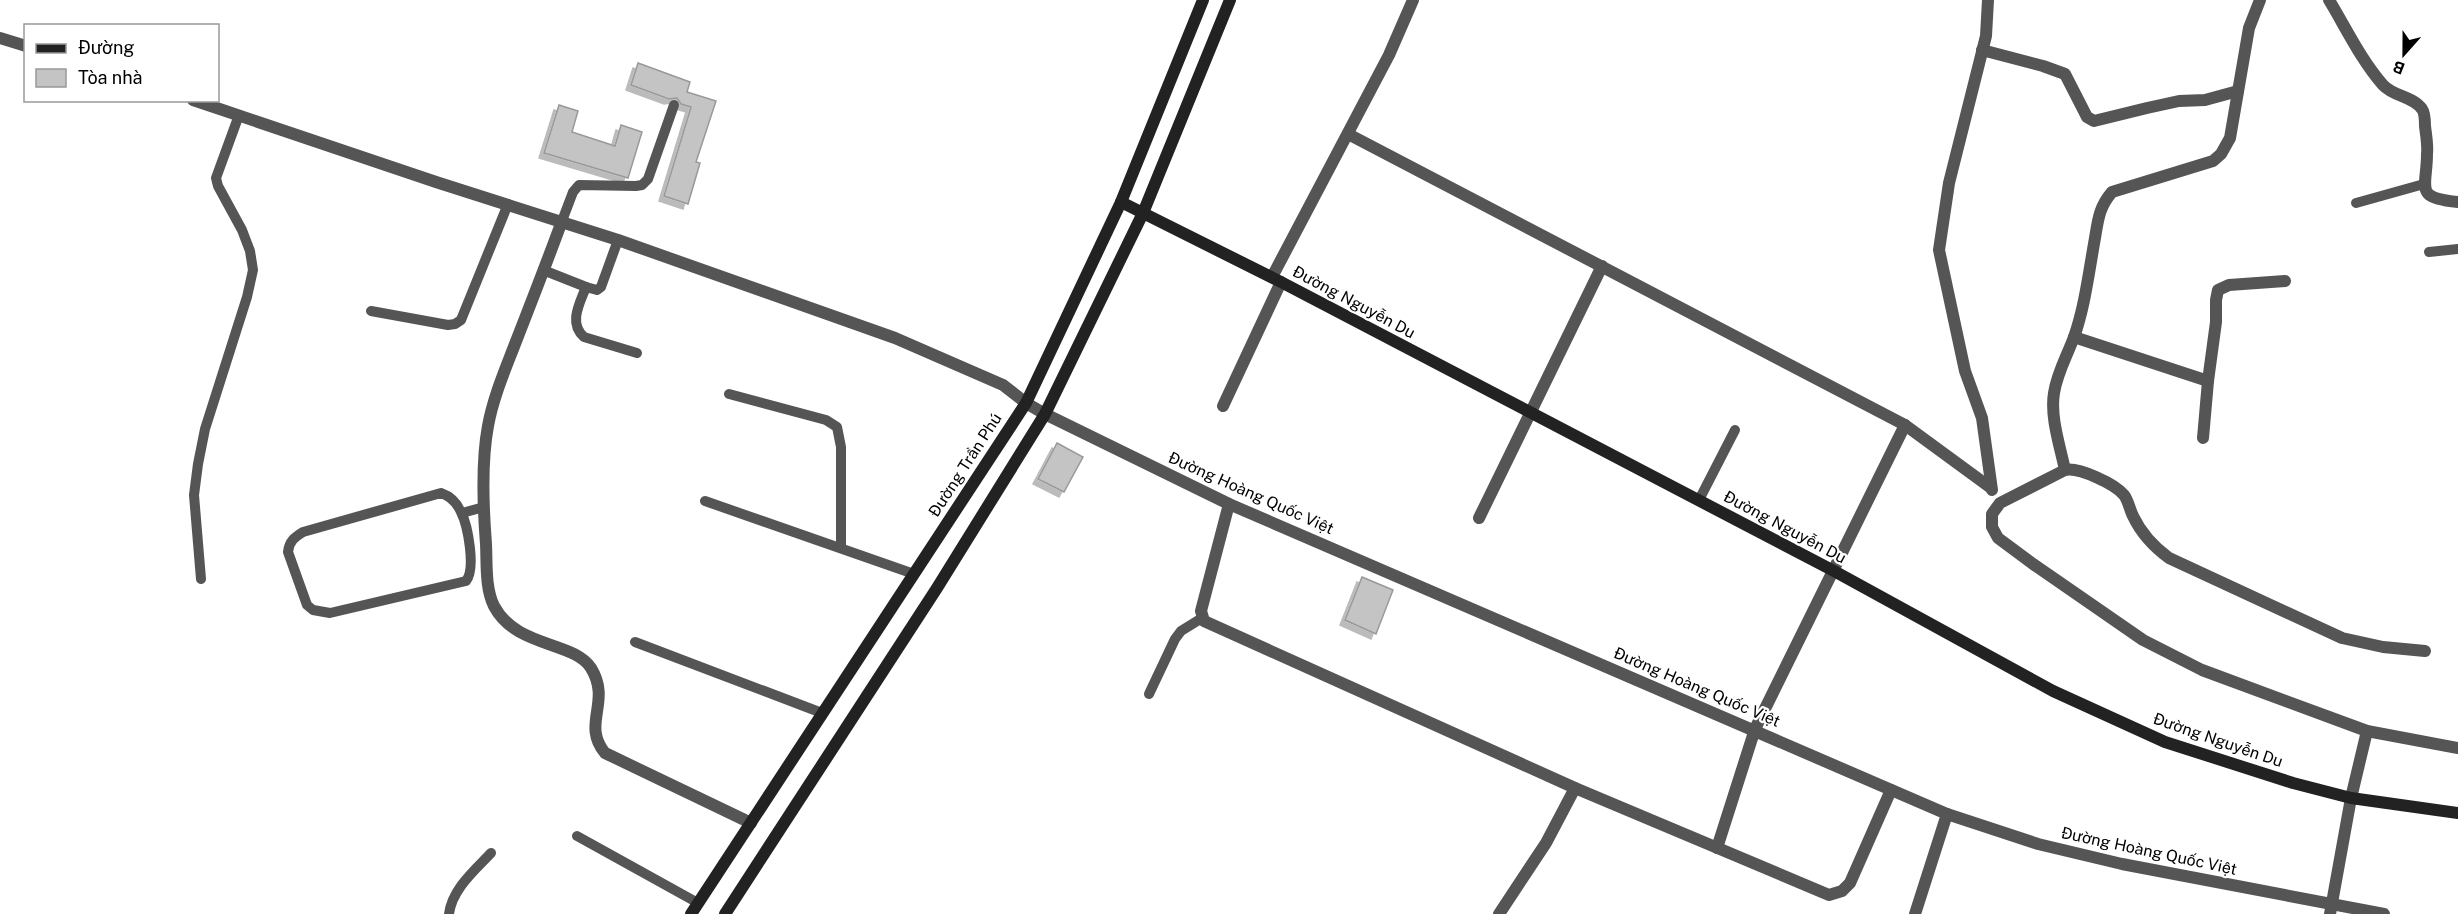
<svg xmlns="http://www.w3.org/2000/svg" width="2458" height="914" font-family="'Public Sans',sans-serif">
<style>
.building{fill:#c4c4c4;stroke:#999;stroke-width:1.5;filter:url(#shadow)}
.lines{fill:none;stroke-linecap:round;stroke-linejoin:round}
.lane{stroke:#555;stroke-width:10}
.street{stroke:#555;stroke-width:12}
.secondary{stroke:#222;stroke-width:12}
.labels{text-anchor:middle;dominant-baseline:central;stroke-width:4.5;stroke-linejoin:round;paint-order:stroke}
.street-label{font-size:16px;fill:#000;stroke:#fff}
</style>
<defs>
<filter id="shadow"><feDropShadow dx="-5" dy="5" stdDeviation="0" flood-color="#0004"/></filter>
</defs>
<rect width="100%" height="100%" fill="#fff"/>
<g class="building">
<polygon points="638,63 690,82 687,92 716,101 696,162 700,163 688,204 664,196 691,107 681,104 677,98 669,99 631,85"/>
<polygon points="559,105 578,111 572,132 615,146 621,125 642,132 628,178 544,153"/>
<polygon points="1057,443 1083,457 1064,492 1038,479"/>
<polygon points="1362,577 1393,590 1376,634 1345,620"/>
</g>
<g class="lines">
<g class="lane">
<polyline points="2356,203 2424,184"/>
<polyline points="562,221 573,192 579,185 636,186 642,185 648,179 674,105"/>
<polyline points="2429,252 2458,249"/>
<path d="M543,270l43,17c-6,16 -18,36 -2,50l53,16"/>
<polyline points="586,287 597,290 601,287 618,240"/>
<polyline points="371,311 448,325 455,324 461,320 508,204"/>
<polyline points="729,394 826,420 837,427 841,447 841,548"/>
<path d="M441,493c9,3 16,10 20,19 7,14 15,57 5,69l-136,32 -17,-3 -6,-5 -19,-53c1,-11 7,-15 15,-20z"/>
<polyline points="1699,500 1735,430"/>
<polyline points="705,501 914,574"/>
<polyline points="462,513 484,507"/>
<polyline points="201,579 194,495 198,464 205,429 247,297 253,270 250,251 242,230 218,186 216,178 239,115"/>
<polyline points="635,642 822,713"/>
<polyline points="1149,694 1175,639 1181,631 1202,618"/>
<polyline points="577,836 698,903"/>
<path d="M449,914c3,-25 26,-44 42,-61"/>
</g>
<g class="street">
<polyline points="1988,0 1986,36 1949,183 1939,250 1965,371 1982,418 1992,490"/>
<path d="M2329,0c17,28 32,60 54,85 11,12 30,11 39,24 3,4 3,12 3,17 1,9 3,19 2,28 0,34 -14,44 31,48"/>
<polyline points="0,38 26,46"/>
<polyline points="1982,50 2043,66 2065,74 2087,117 2094,121 2147,108 2179,101 2205,100 2238,91"/>
<polyline points="193,100 436,182 618,240 895,338 1003,385 1026,403 1045,414 1229,504 1947,814 2038,844 2122,864 2384,914"/>
<polyline points="1348,134 1905,425 1991,488"/>
<path d="M562,221c-15,41 -31,82 -47,123 -10,26 -22,54 -27,82 -7,37 -5,80 -2,118 1,19 -1,44 8,62 22,42 80,35 97,62 21,34 -10,56 14,85l146,70"/>
<polyline points="1272,277 1389,55 1413,0"/>
<polyline points="2074,337 2208,381"/>
<polyline points="1223,406 1281,282"/>
<polyline points="2203,438 2208,381 2216,322 2216,300 2218,290 2229,285 2285,281"/>
<path d="M2065,470c-5,-24 -15,-53 -11,-77 3,-20 13,-37 20,-56 11,-31 15,-66 21,-99 3,-18 4,-31 17,-46l101,-31 8,-7 9,-16 19,-110 11,-28"/>
<polyline points="1229,504 1201,611 1204,621 1575,788 1829,895 1842,891 1850,883 1891,790"/>
<polyline points="1479,518 1602,266"/>
<path d="M2425,651l-42,-4 -41,-9 -173,-80c-15,-11 -28,-25 -36,-42 -3,-6 -5,-16 -9,-21 -9,-11 -45,-28 -59,-25l-65,33 -8,11v13l6,11 35,26 110,76 59,30 165,61 91,17"/>
<polyline points="1717,848 1755,729 1905,425"/>
<polyline points="1499,914 1546,843 1575,788"/>
<polyline points="1915,914 1947,814"/>
<polyline points="2330,914 2351,798 2367,731"/>
</g>
<g class="secondary">
<polyline points="1121,202 1281,282 1834,571 2053,691 2165,742 2293,783 2351,798 2458,813"/>
<polyline points="691,914 1026,403 1121,202 1203,0"/>
<polyline points="725,914 937,588 1045,414 1143,213 1230,0"/>
</g>
</g>
<g class="labels">
<g class="street-label">
<text transform="translate(1354 302) rotate(28)">Đường Nguyễn Du</text>
<text transform="translate(965 465) rotate(-57)">Đường Trần Phú</text>
<text transform="translate(1251 493) rotate(24)">Đường Hoàng Quốc Việt</text>
<text transform="translate(1785 527) rotate(28)">Đường Nguyễn Du</text>
<text transform="translate(1697 687) rotate(23)">Đường Hoàng Quốc Việt</text>
<text transform="translate(2218 740) rotate(19)">Đường Nguyễn Du</text>
<text transform="translate(2149 851) rotate(12)">Đường Hoàng Quốc Việt</text>
</g>
</g>
<rect x="24" y="24" width="195" height="78" fill="#ffffff" stroke="#999999" stroke-width="1.5"/>
<rect x="36" y="44" width="30" height="9" fill="#222222" stroke="#999999" stroke-width="1.5"/>
<text x="78" y="54" font-size="18" fill="#000000">Đường</text>
<rect x="36" y="69" width="30" height="18" fill="#c4c4c4" stroke="#999999" stroke-width="1.5"/>
<text x="78" y="84" font-size="18" fill="#000000">Tòa nhà</text>
<g transform="translate(2404 54) rotate(201)" stroke="#ffffff" stroke-width="4.5" paint-order="stroke">
<path d="M0-4.5L10 22L0 15L-10 22Z" fill="#000000"/>
<text y="-9" font-size="16" font-weight="bold" text-anchor="middle" fill="#000000">B</text>
</g>
</svg>
